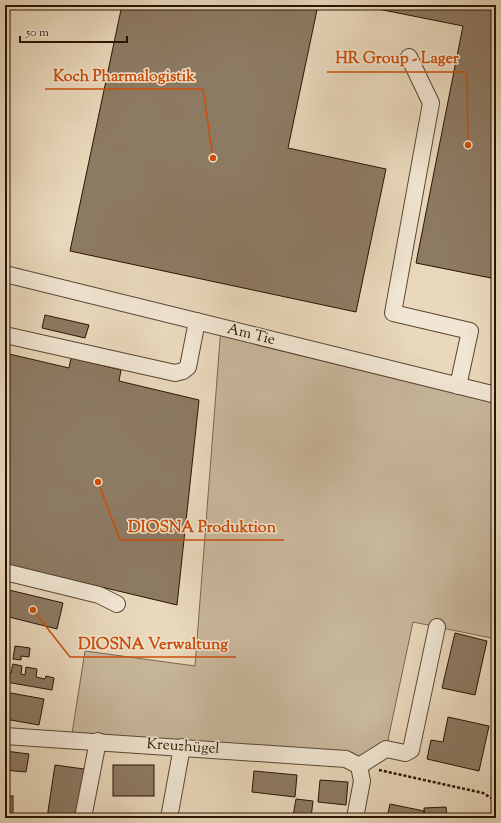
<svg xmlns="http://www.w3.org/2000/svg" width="501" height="823" font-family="'Sorts Mill Goudy',serif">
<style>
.green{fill:#c8b79c;stroke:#786650}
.building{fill:#8d7a63;stroke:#291503}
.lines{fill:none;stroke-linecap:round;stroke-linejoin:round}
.minor-casing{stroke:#594631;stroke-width:18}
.path{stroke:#291503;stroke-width:2.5;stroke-dasharray:3 2;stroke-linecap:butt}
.minor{stroke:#f1e6d3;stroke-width:16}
.labels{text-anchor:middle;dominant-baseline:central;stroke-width:3;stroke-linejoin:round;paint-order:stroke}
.street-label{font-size:15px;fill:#291503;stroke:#f1e6d3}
.leader{fill:none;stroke:#cb4f0b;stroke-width:1.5}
.callout-dot{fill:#cb4f0b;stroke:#f1e6d3;stroke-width:1.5}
.callout-label{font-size:16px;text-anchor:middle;font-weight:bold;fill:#cb4f0b;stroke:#f1e6d3;stroke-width:3;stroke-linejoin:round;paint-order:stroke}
</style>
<rect width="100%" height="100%" fill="#e9d8bb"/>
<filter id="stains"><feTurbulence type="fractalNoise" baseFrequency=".005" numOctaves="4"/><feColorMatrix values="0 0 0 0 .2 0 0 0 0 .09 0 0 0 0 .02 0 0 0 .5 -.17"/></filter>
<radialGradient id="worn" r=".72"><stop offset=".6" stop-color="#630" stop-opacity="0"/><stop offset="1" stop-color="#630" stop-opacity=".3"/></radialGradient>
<polygon class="green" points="221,327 496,395 496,639 413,622 386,749 359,766 71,740 85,651 195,666"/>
<g class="building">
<polygon points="122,5 318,5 288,148 386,169 356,312 70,251"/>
<polygon points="358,5 496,5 496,279 416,263 463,26"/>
<polygon points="45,315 89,325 85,338 42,328"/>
<polygon points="5,353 69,368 71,358 121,370 119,381 199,400 177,605 5,564"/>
<polygon points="5,589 63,603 57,629 5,616"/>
<polygon points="455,633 487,641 475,695 442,688"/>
<polygon points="15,646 30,648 29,657 21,656 21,660 13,659"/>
<polygon points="5,662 7,663 6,672 11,673 13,664 22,666 21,674 25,675 26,667 37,669 36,677 45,679 46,676 54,678 52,690 6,682 5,686"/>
<polygon points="5,692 44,699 39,725 5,719"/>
<polygon points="448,717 489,726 479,771 427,759 431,740 443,742"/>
<polygon points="5,751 29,754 26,772 5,770"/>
<polygon points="55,765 84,769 77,818 47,818"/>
<rect x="113" y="765" width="41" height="31"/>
<polygon points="254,771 297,775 295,797 252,792"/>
<polygon points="320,780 348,782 346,805 318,802"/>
<rect x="5" y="796" width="8" height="18"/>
<polygon points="296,799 313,801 311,818 293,816"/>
<polygon points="390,804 424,811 422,818 387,818"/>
<polygon points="446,807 447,818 425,818 424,808"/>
</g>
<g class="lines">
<g class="minor-casing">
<g id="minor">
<polyline points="409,57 431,103 393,313 470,331 458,386"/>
<polyline points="5,274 496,395"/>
<polyline points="5,335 175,373 183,371 188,367 197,321"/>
<polyline points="5,572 99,595 117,604"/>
<polyline points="5,736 346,759 359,766"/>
<polyline points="359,766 386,749 405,753 411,750 437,627"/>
<polyline points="83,818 98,741"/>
<polyline points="169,818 182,747"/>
<polyline points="355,818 362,781 359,766"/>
</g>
</g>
<polyline class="path" points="379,770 483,793 496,801"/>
<use href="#minor" class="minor"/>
</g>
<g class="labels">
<g class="street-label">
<text transform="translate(251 335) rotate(14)">Am Tie</text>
<text transform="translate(183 747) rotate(4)">Kreuzhügel</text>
</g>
</g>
<path class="leader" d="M468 145L467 72H327M213 158L203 89H45M98 482L120 540H284M33 610L70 657H236"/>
<g class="callout-dot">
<circle cx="468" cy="145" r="4"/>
<circle cx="213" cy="158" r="4"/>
<circle cx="98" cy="482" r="4"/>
<circle cx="33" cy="610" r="4"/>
</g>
<g class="callout-label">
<text x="397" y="63">HR Group - Lager</text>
<text x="124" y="81">Koch Pharmalogistik</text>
<text x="202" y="532">DIOSNA Produktion</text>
<text x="153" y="649">DIOSNA Verwaltung</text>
</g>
<rect width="501" height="823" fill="none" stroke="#e9d8bb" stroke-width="20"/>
<rect x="6" y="6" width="489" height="811" fill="none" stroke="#291503" stroke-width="2"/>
<rect x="10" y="10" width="481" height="803" fill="none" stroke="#291503"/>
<path d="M20 36v6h107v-6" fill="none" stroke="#291503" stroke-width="2"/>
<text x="26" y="36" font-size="12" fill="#291503" stroke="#f1e6d3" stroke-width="3" paint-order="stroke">50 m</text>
<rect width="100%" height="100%" filter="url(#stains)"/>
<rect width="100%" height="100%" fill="url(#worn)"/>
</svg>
